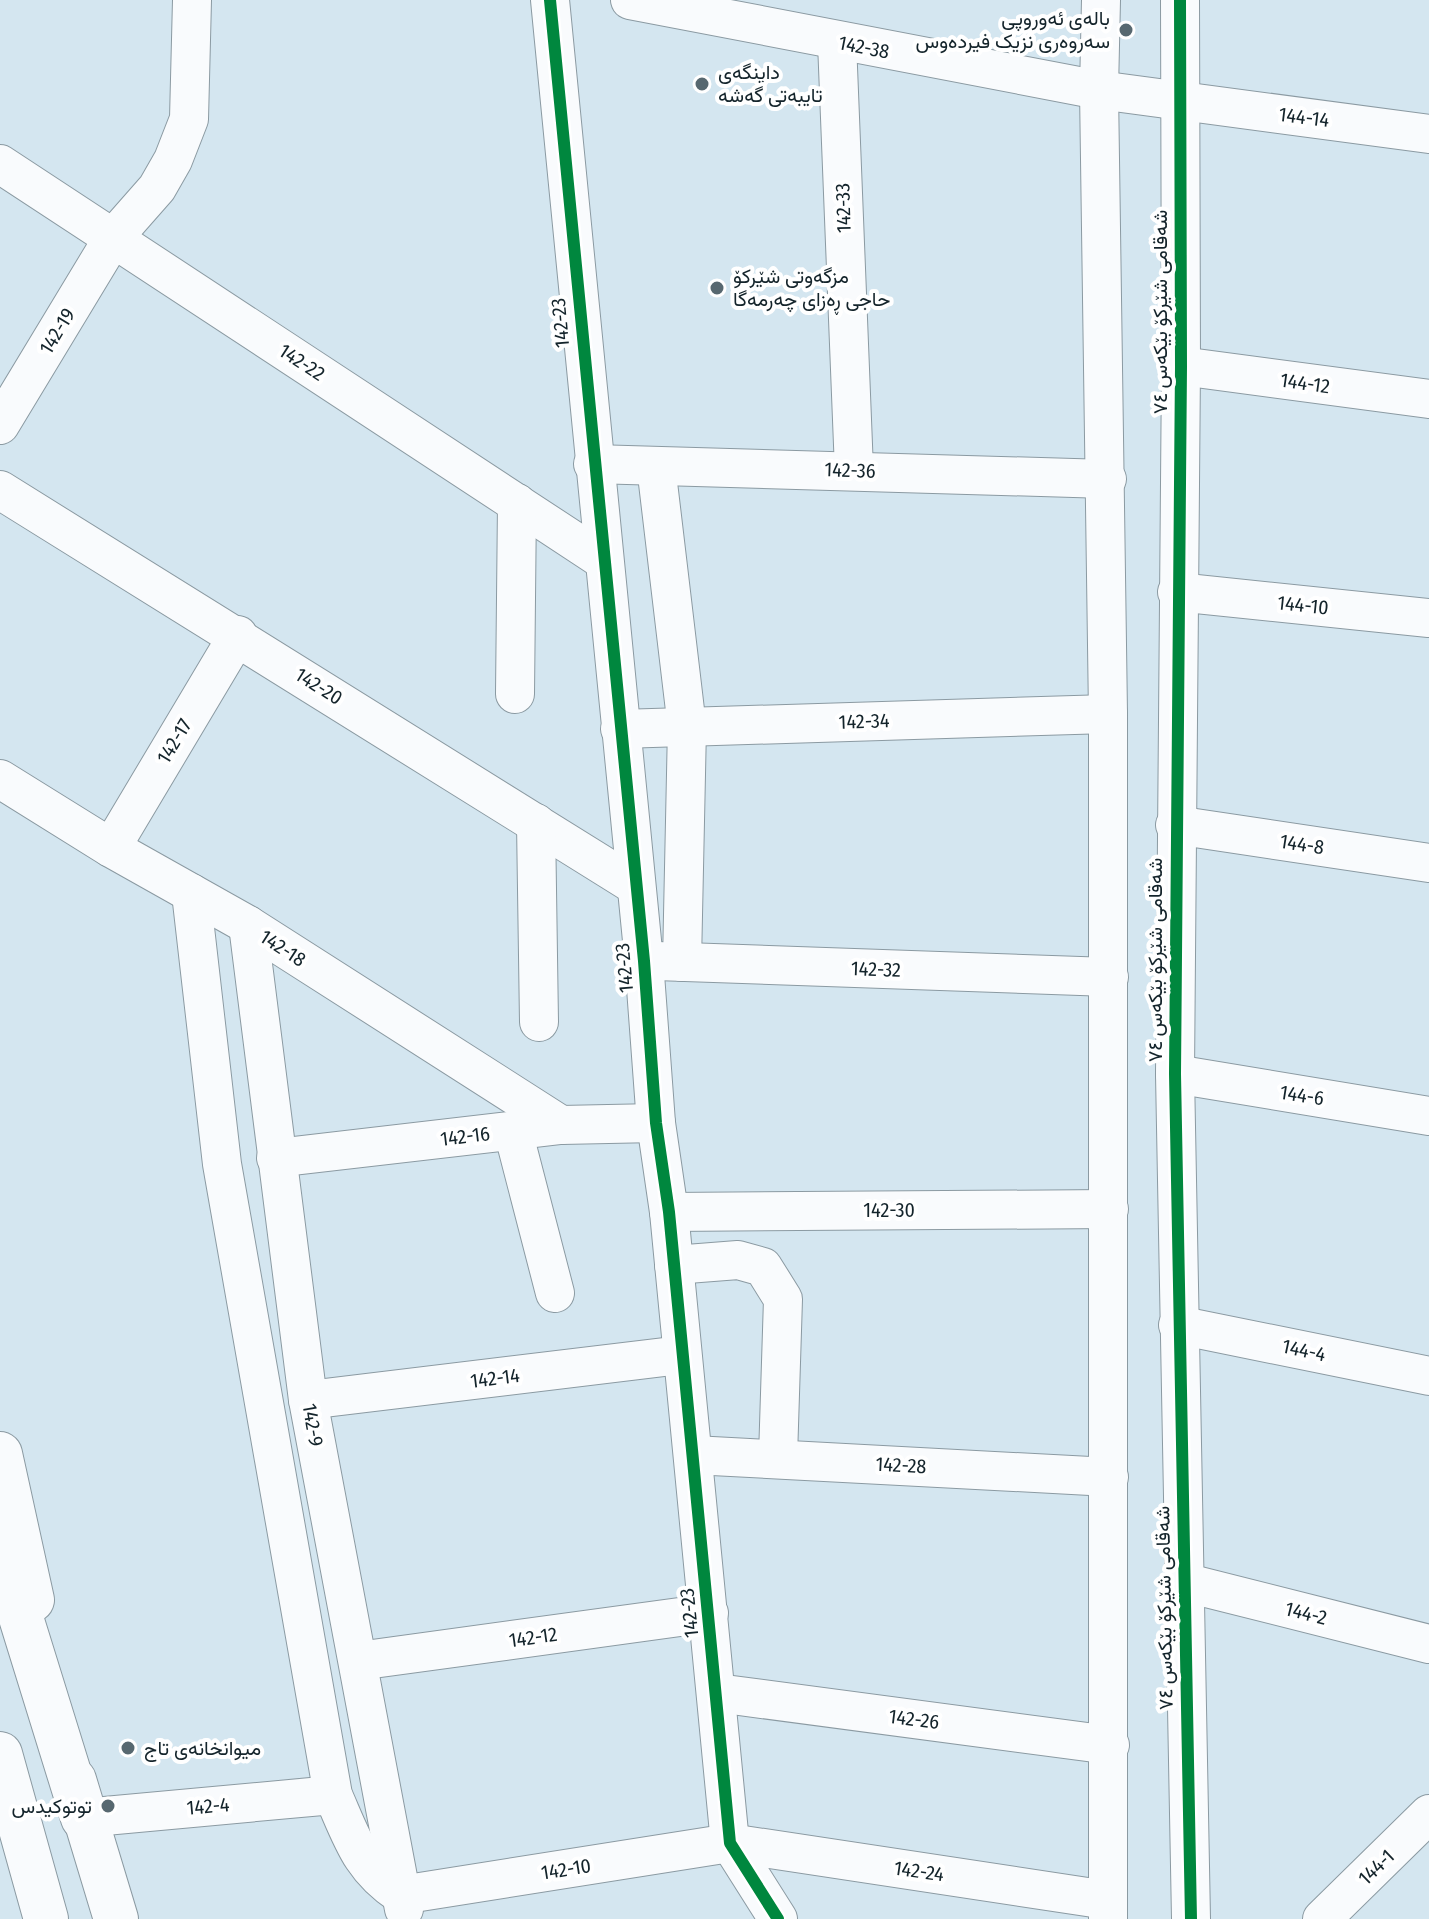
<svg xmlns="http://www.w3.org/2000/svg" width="1429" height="1919" font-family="'Fira Sans Condensed',Vazirmatn,sans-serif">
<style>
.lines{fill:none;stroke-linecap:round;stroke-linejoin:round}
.minor-casing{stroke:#8b9aa2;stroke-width:40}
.major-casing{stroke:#8b9aa2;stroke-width:46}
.highway-casing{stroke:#8b9aa2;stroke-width:46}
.minor{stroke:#f9fbfd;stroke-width:38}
.major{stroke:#f9fbfd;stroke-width:44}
.highway{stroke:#f9fbfd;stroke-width:44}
.cycleway-casing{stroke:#fff;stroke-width:17}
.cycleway{stroke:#00873e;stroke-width:12}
.poi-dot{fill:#576870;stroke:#fff;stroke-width:3}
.labels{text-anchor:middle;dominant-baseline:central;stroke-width:8;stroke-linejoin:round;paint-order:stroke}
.poi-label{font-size:20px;fill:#14242b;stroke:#fff;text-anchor:start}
.street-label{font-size:20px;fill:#14242b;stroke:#fff}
</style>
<rect width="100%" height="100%" fill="#d4e6f0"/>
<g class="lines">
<g class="minor-casing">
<g id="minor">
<polyline points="550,0 644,961 656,1123 669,1212 730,1843 778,1919"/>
<polyline points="630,0 1099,90 1429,134"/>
<polyline points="1101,0 1099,90 1108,714 1108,1919"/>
<polyline points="1180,0 1181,366 1175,1074 1191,1919"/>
<polyline points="837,42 854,470"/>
<polyline points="0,164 603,560"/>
<polyline points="1181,366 1429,399"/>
<polyline points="0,425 113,238 157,188 173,160 189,119 192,0"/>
<polyline points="593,464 1107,479"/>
<polyline points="656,466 687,727 682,962"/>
<polyline points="0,490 636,886"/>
<polyline points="1177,592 1429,618"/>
<polyline points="515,694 517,503"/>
<polyline points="620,729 1108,714"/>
<polyline points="0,779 111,848 248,925 561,1125"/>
<polyline points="536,823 539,1022"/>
<polyline points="1175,825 1429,863"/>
<polyline points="111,848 238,635"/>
<path d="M191,893l31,271 111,631c19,43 27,73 68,100l329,-52 377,57"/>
<polyline points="248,925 308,1400 404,1909"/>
<polyline points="656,961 1109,977"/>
<polyline points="1175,1074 1429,1116"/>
<polyline points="513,1131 555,1293"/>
<polyline points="276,1158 561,1125 656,1123"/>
<polyline points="669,1212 1109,1209"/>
<polyline points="674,1265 738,1260 763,1267 783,1299 778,1457"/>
<polyline points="1178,1325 1429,1376"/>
<polyline points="308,1400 681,1355"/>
<polyline points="693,1455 1109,1477"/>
<polyline points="1183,1582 1429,1644"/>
<polyline points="358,1661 709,1613"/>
<polyline points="717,1693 1110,1745"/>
<polyline points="83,1818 333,1795"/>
<polyline points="1322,1919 1429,1814"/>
</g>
</g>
<g class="major-casing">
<g id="major">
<polyline points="0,1454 32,1600"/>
<polyline points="74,1780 116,1919"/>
</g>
</g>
<g class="highway-casing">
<g id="highway">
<polyline points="0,1550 83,1818"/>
<polyline points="0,1754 46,1919"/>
</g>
</g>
<use href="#minor" class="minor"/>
<use href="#major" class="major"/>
<use href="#highway" class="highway"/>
<g class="cycleway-casing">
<g id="cycleway">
<polyline points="550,0 644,961 656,1123 669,1212 730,1843 778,1919"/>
<polyline points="1180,0 1181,366 1175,1074 1191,1919"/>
</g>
</g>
<use href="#cycleway" class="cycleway"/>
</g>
<g class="poi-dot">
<circle cx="1126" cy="30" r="8"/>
<circle cx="702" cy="84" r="8"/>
<circle cx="717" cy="288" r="8"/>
<circle cx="128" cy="1748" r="8"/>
<circle cx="108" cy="1806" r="8"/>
</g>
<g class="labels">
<g class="poi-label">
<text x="1110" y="18" text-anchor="end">بالەی ئەوروپی<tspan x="1110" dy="23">سەروەری نزیک فیردەوس</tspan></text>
<text x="718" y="72">داینگەی<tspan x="718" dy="23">تایبەتی گەشە</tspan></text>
<text x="733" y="276">مزگەوتی شێرکۆ<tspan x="733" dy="23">حاجی ڕەزای چەرمەگا</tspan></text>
<text x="144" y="1748">میوانخانەی تاج</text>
<text x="92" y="1806" text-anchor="end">توتوكيدس</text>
</g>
<g class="street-label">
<text transform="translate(864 47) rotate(11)">142-38</text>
<text transform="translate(1304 117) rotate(7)">144-14</text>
<text transform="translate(843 208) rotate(-92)">142-33</text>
<text transform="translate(1160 312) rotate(-90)">شەقامی شێرکۆ بێکەس ٧٤</text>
<text transform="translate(560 323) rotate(-95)">142-23</text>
<text transform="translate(57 331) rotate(-59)">142-19</text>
<text transform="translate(302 362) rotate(33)">142-22</text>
<text transform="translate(1305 383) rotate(8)">144-12</text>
<text transform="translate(850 470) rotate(2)">142-36</text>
<text transform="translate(1303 605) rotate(6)">144-10</text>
<text transform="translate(319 686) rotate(32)">142-20</text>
<text transform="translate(864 721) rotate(-2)">142-34</text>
<text transform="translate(174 741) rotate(-59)">142-17</text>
<text transform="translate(1302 844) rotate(9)">144-8</text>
<text transform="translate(283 948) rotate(33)">142-18</text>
<text transform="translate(1155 960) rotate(-90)">شەقامی شێرکۆ بێکەس ٧٤</text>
<text transform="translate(624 968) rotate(-95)">142-23</text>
<text transform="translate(876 969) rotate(2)">142-32</text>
<text transform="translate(1302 1095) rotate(9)">144-6</text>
<text transform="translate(465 1136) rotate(-7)">142-16</text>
<text x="889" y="1210">142-30</text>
<text transform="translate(1304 1350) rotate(12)">144-4</text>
<text transform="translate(495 1378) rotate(-7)">142-14</text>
<text transform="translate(313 1425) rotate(80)">142-9</text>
<text transform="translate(901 1465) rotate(3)">142-28</text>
<text transform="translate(1164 1608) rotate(-91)">شەقامی شێرکۆ بێکەس ٧٤</text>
<text transform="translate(689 1613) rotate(-96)">142-23</text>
<text transform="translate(1306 1613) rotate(14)">144-2</text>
<text transform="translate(533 1637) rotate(-8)">142-12</text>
<text transform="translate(914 1719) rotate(7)">142-26</text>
<text transform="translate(208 1806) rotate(-5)">142-4</text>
<text transform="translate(1376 1867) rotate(-44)">144-1</text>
<text transform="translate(566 1869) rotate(-9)">142-10</text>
<text transform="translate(919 1871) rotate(8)">142-24</text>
</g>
</g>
</svg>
